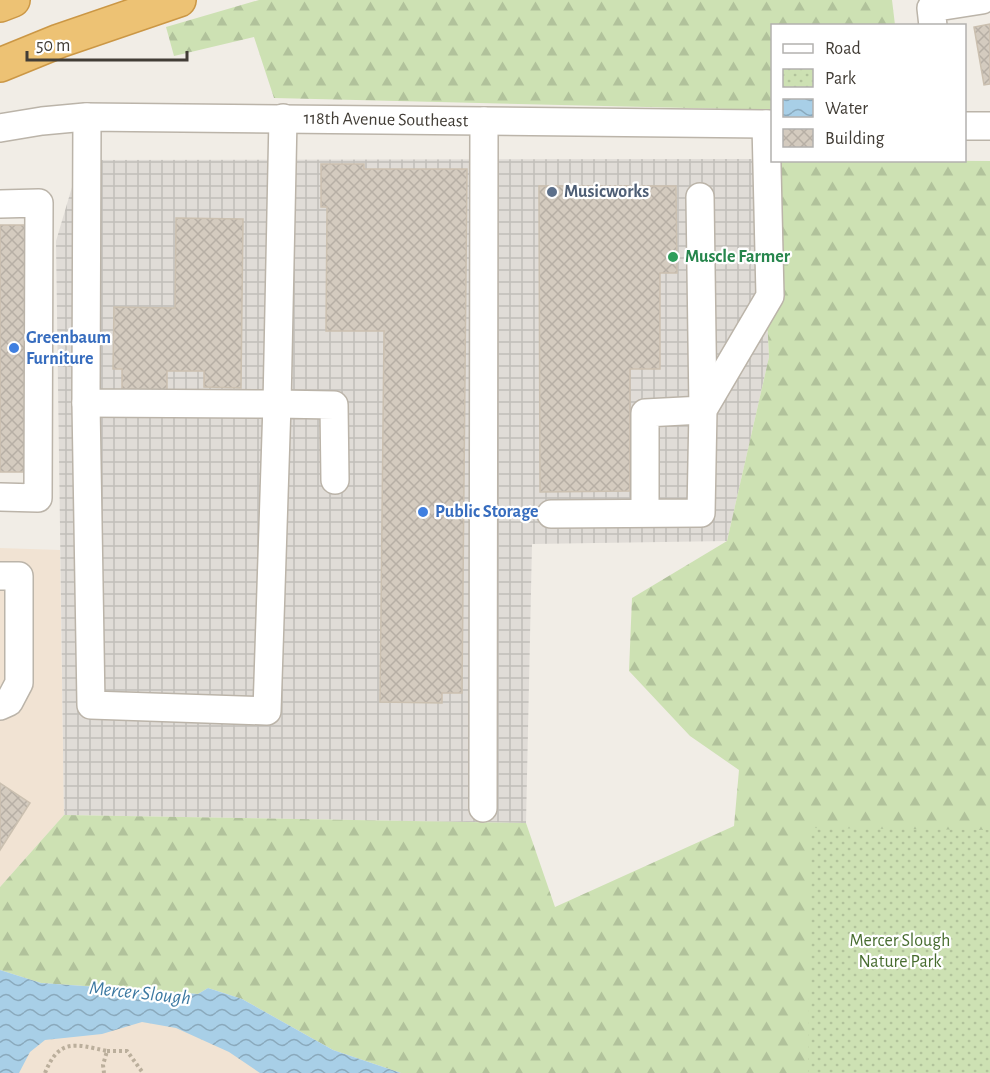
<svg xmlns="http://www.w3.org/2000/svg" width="990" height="1073" font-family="'Alegreya Sans',sans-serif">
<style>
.commercial{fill:#f1e3d3}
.industrial{fill:url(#industrial-grid)}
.forest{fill:url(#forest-firs)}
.park{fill:url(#park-dots)}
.water{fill:url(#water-waves)}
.building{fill:url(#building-cross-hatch);stroke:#cbc0b0;stroke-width:1.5}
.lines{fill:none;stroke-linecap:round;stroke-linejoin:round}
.minor-casing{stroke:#bbb4a9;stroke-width:30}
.highway-casing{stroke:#cb9745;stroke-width:36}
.path{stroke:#bbaf9c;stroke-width:4;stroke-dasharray:3 3;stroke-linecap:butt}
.minor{stroke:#fff;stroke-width:27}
.highway{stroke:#edc274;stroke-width:33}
.service-dot{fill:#5c6f8a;stroke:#fff;stroke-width:2}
.leisure-dot{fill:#2e9e5b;stroke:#fff;stroke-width:2}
.shop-dot{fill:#3f7fe0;stroke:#fff;stroke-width:2}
.labels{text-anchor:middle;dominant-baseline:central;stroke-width:4.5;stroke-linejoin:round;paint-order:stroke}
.street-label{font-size:18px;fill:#423d36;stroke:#fff}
.service-label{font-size:18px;font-weight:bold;fill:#4e5e75;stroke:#fff;text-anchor:start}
.leisure-label{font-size:18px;font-weight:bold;fill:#27864d;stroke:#fff;text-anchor:start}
.shop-label{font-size:18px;font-weight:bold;fill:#366cbe;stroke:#fff;text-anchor:start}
.park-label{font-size:18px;fill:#486d30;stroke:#fff}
.water-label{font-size:20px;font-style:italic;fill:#3c79a2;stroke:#fff}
</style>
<defs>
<pattern id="industrial-grid" width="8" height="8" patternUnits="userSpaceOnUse" patternTransform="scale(1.5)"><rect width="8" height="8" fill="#e0dcd7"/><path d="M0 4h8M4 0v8" fill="none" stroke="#c1beb9"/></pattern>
<pattern id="forest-firs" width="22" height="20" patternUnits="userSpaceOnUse" patternTransform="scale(1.5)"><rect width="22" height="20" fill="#cde1b3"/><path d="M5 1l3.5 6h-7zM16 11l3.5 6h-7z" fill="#b1c29b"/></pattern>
<pattern id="park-dots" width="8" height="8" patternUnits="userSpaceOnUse" patternTransform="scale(1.5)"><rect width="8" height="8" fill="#cde1b3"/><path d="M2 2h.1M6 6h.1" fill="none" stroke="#b1c29b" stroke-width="1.8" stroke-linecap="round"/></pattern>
<pattern id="water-waves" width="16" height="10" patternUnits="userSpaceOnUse" patternTransform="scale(1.5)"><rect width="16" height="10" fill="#a8cfe7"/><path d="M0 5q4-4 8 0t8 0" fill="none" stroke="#8aa9bc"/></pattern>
<pattern id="building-cross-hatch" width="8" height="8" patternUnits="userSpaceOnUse" patternTransform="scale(1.5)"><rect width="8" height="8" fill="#d4cbbf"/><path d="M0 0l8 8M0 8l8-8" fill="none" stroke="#b7afa5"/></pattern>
</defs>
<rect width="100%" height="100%" fill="#f1ede6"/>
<g class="commercial">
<polygon points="0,548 60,550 64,815 0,887"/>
<polygon points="0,998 193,1010 388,1073 0,1073"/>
</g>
<polygon class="industrial" points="759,159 769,357 727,541 532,544 526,823 64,815 56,241 80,160"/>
<g class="forest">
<polygon points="259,0 892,0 895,25 772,26 772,110 274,98 254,37 174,56 166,27"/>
<polygon points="759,159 772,160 990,161 990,1073 401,1073 333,1050 242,999 208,988 198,994 41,983 0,970 0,887 64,815 526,823 555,907 734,826 739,770 690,736 629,671 632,598 727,541 769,357"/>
</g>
<polygon class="park" points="811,828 990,830 990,1073 808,1073"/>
<polygon class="water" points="0,970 41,983 198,994 208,988 242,999 333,1050 401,1073 260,1073 229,1052 176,1028 142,1022 102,1034 45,1040 30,1052 19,1073 0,1073"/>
<g class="building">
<polygon points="990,24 990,84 984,85 974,27"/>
<polygon points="321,164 364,164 364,169 467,169 462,693 442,693 442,703 380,702 384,331 326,331 327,207 321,207"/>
<polygon points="539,186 676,186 677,273 660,273 660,369 630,369 630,491 540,492"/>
<polygon points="176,218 243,219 241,388 204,387 204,371 167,371 167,390 122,389 122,369 113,369 114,307 175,308"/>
<polygon points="0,225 30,225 27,472 0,472"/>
<polygon points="0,783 30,803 0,850"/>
</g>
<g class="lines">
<g class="minor-casing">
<g id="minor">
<polyline points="933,26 931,8 982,0"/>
<polyline points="87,117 86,403 277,404 283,118"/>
<polyline points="964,126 990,126"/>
<polyline points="0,128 42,121 85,117 772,124"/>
<polyline points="0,204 39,203 38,498 0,497"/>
<polyline points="86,403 91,705 267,711 277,404 334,405 335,480"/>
<polyline points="645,512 645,413 703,410 700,197"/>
<polyline points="551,514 701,513 703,410 770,296 766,124"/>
<polyline points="0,576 19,576 19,683 9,702 0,706"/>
<polyline points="483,808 484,121"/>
</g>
</g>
<g class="highway-casing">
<g id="highway">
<polyline points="0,5 13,0"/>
<polyline points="0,65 59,41 179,0"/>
</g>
</g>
<g class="path">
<polyline points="107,1051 127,1051 143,1073"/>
<path d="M45,1073c14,-35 30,-29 62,-22l-4,14 1,8"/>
</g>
<use href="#minor" class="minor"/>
<use href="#highway" class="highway"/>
</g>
<circle class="service-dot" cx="552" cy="192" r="6"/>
<circle class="leisure-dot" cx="673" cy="257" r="6"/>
<g class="shop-dot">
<circle cx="14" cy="348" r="6"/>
<circle cx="423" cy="512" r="6"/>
</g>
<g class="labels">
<g class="street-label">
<text transform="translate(386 120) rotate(1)">118th Avenue Southeast</text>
</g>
<g class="service-label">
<text x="564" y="192">Musicworks</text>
</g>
<g class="leisure-label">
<text x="685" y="257">Muscle Farmer</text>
</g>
<g class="shop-label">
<text x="26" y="338">Greenbaum<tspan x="26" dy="21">Furniture</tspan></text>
<text x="435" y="512">Public Storage</text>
</g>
<g class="park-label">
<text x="900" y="941">Mercer Slough<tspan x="900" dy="21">Nature Park</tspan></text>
</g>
<g class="water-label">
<text transform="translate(140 993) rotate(6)">Mercer Slough</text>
</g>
</g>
<rect x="771" y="24" width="195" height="138" fill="#ffffff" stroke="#b3b1af" stroke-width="1.5"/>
<rect x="783" y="44" width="30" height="9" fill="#ffffff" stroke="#b3b1af" stroke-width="1.5"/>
<text x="825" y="54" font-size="18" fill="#423d36">Road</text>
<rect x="783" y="69" width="30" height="18" fill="url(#park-dots)" stroke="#b3b1af" stroke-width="1.5"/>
<text x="825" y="84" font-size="18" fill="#423d36">Park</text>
<rect x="783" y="99" width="30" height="18" fill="url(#water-waves)" stroke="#b3b1af" stroke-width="1.5"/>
<text x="825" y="114" font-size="18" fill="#423d36">Water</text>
<rect x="783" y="129" width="30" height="18" fill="url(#building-cross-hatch)" stroke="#b3b1af" stroke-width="1.5"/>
<text x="825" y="144" font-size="18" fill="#423d36">Building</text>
<path d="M27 51v9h160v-9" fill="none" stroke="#423d36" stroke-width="3"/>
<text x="36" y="51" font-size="18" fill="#423d36" stroke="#ffffff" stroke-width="4.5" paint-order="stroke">50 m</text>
</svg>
